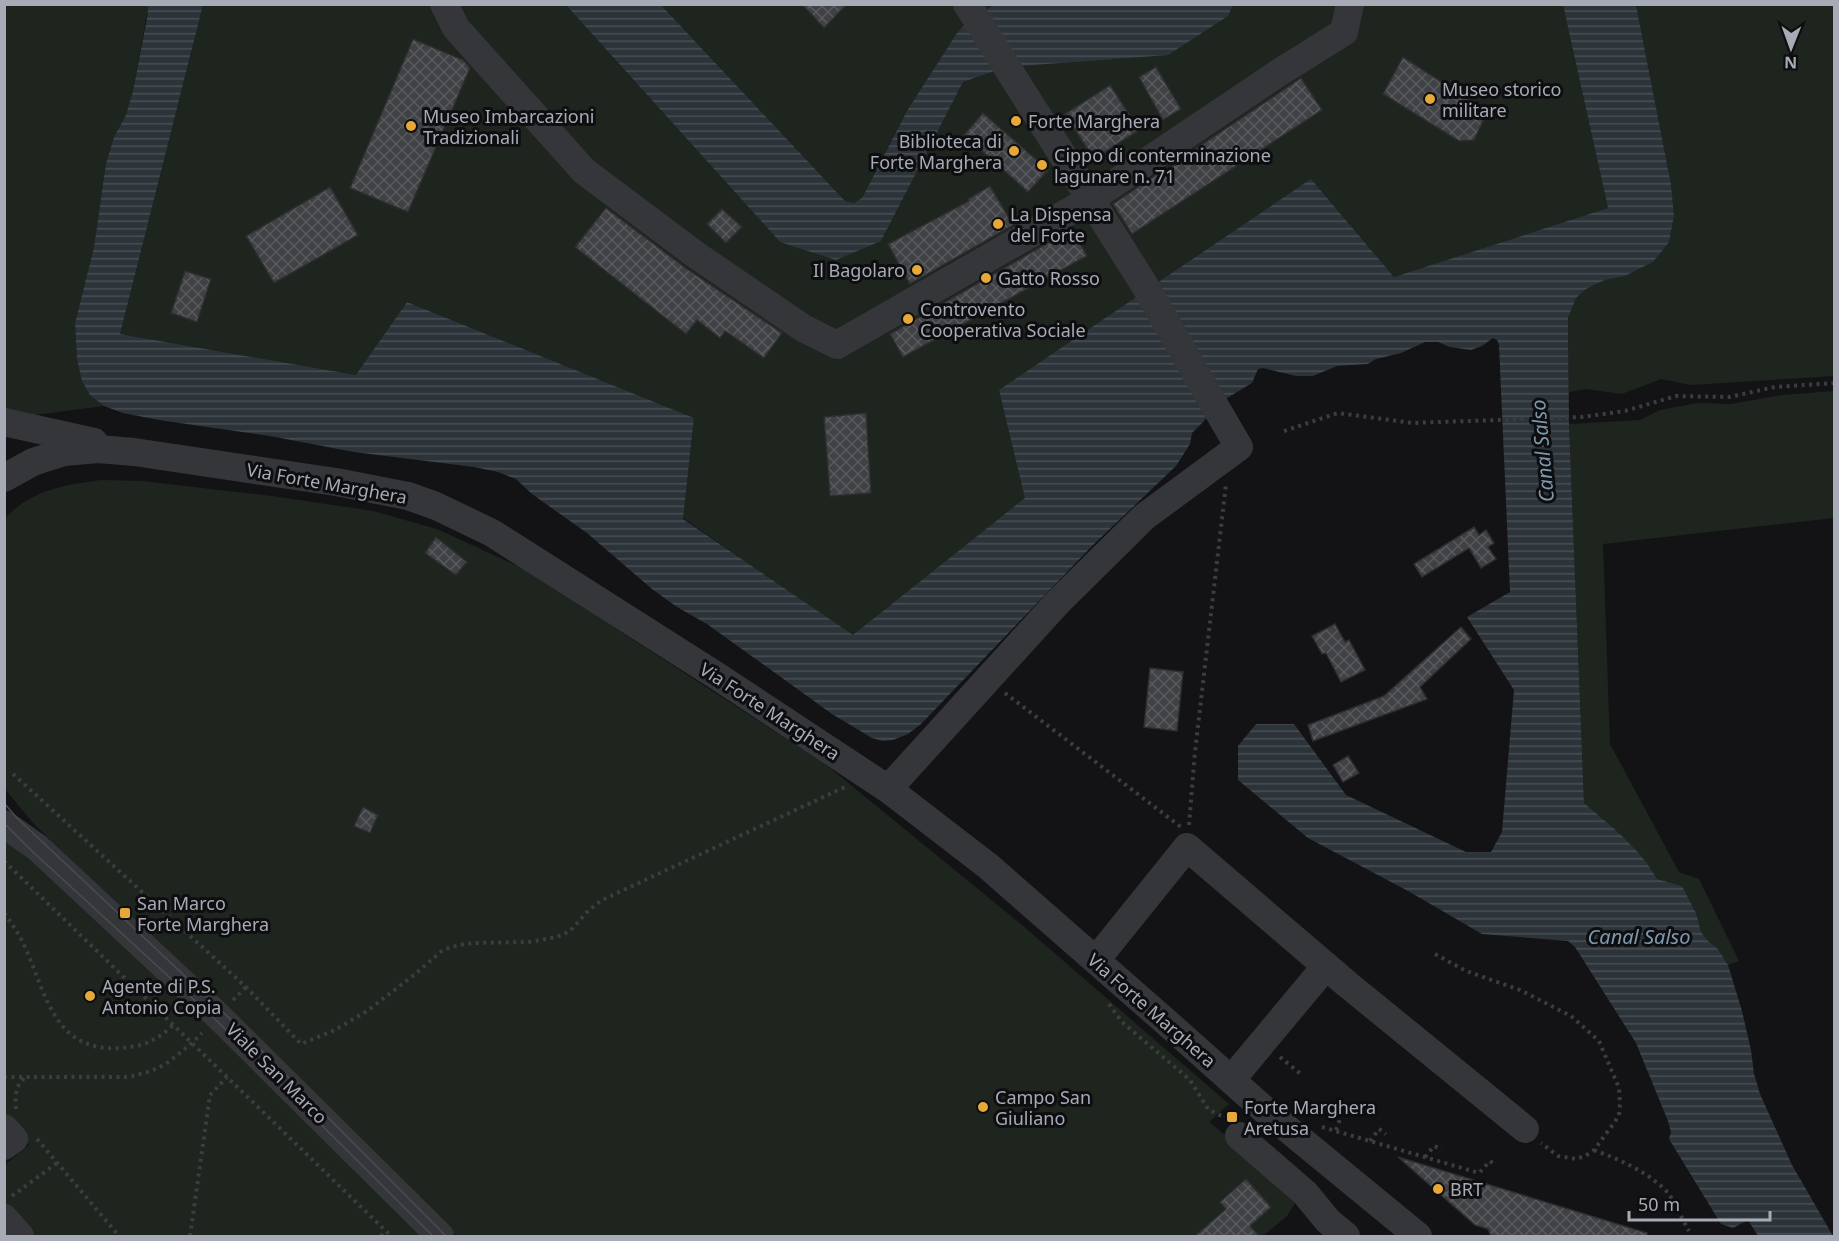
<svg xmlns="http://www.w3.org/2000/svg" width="1839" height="1241" font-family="'Noto Sans',sans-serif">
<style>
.green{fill:#1e251f}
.water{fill:url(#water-rules)}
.building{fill:url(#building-cross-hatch);stroke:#2e2e31;stroke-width:1.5}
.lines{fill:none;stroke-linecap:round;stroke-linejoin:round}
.path{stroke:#3b3d41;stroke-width:4;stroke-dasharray:3 4.5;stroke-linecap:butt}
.minor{stroke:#35363a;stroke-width:28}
.tram{stroke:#4a4c51;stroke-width:1.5}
.poi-dot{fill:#e7a83a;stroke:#0e0e10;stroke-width:2}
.labels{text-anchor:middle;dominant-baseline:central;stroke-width:6;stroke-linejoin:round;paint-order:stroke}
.poi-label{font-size:18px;fill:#a6abb5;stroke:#0e0e10;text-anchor:start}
.street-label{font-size:18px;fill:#a6abb5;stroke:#0e0e10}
.water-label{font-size:20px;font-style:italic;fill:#7e99ae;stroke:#0e0e10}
</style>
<defs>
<pattern id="water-rules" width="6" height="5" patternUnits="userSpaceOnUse" patternTransform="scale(1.5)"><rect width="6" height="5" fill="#2c343a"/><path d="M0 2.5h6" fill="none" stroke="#484f54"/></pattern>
<pattern id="building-cross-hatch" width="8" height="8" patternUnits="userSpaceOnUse" patternTransform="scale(1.5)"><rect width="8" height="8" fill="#404145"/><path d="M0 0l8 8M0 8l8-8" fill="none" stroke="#595a5e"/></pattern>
</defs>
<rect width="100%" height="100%" fill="#131315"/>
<g class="green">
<polygon points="5,5 146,5 148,8 133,91 126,115 114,137 106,163 94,247 75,323 77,359 90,395 104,406 27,416 5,409"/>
<polygon points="203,5 566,5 780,242 881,241 963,82 1007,67 1228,16 1233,5 1563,5 1608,208 1394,277 1311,179 1026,498 853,636 683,518 694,418 407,302 357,375 120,334"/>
<polygon points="661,5 997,5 983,10 907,111 862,198 854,203 845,201"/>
<polygon points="1636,5 1834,5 1834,376 1690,385 1661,379 1622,394 1586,389 1569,392 1568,318 1576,298 1586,289 1605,280 1625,276 1653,262 1668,242 1672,228 1674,216 1671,184"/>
<path d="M1834,391v127l-231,26 7,200 69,128 20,7 40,82 -11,4 -10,-16 -10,-8 -7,-9 -5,-19 -14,-27 -25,-7c-17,-31 -46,-53 -73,-76l-15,-379 71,-4 20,-10 38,-7 33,1 51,-9z"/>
<path d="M101,480l41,1 130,15 101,15 64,18 85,39 303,196 197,161 207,179 -20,18 90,74 -12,20 -24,20h-806l-424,-413 -28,-34 -1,-269c25,-30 61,-35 97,-40z"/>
<polygon points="5,829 10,833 424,1236 29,1236 5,1207 5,1165 29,1145 5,1116"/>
</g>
<g class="water">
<path d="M997,4l236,1 -5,11 -60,39 -161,12 -44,15 -82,159 -45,19 -56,-18 -214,-237h95l184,196 9,2 8,-5 45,-87 50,-78c12,-13 24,-22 40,-29z"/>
<path d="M146,5h57l-83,329 236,41 51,-73 287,116 -11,101 170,116 172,-137 -26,-108 312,-211 83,98 214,-69 -45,-203h73l35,179 3,32 -5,26 -16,20 -28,14 -20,4 -19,9 -10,9 -8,20 1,106 15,379c27,23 56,45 73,76l25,7 14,27 5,19 7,9 10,8 10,16 14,46 9,39 3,24 6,20 32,71 41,71h-75l-10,-16 -15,8 -12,-4 -52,-85 2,-7 -3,-11 -32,-78 -61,-96 -7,-6 -86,-7 -74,-43 -100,-53 -70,-58v-34l18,-22h38l52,71 120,57h25l11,-20 12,-142 -47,-73 43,-25 -11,-247 -2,-5 -4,-2 -11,8 -11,4 -21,-3 -12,-5h-13l-24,11 -25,6 -8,5 -31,2 -24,10h-17l-33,-8 -5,1 -6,14 -40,24 -8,14 -12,12 -2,11 -14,22 -84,80 -171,178 -13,10 -15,6 -10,1 -11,-3 -40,-24 -125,-90 -30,-17 -25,-18 -65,-56 -55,-39 -16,-15 -18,-7 -24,-5 -120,-15 -84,-16 -111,-16 -36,-7 -19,-7 -14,-11 -8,-14 -5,-22 -2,-36 19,-76 12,-84 8,-26 12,-22 7,-24 14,-73 1,-10z"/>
</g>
<g class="building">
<polygon points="802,4 847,4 824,28"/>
<polygon points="413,39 463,60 470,68 408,212 350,188"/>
<polygon points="1403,57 1477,105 1484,119 1474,140 1459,141 1383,94"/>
<polygon points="1156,67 1181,109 1163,120 1139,77"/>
<polygon points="1301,78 1322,110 1132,234 1113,204 1165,169 1165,171 1186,158 1185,156"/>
<polygon points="1110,85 1139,130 1094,159 1065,114"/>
<polygon points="983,113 1048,170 1028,192 964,135"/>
<polygon points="990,186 1013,225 910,284 888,244 969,201 968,199"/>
<polygon points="330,187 358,235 274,283 246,236"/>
<polygon points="606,208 687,269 782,333 764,358 725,331 720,338 697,320 686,334 575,247"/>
<polygon points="722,209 742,227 726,243 707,224"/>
<polygon points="1072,229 1087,256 903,357 890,334"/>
<polygon points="185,271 211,279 197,322 171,313"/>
<polygon points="866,413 871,493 830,496 824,417"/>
<polygon points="1474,527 1479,535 1486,530 1494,543 1488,547 1496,559 1481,568 1469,548 1422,577 1414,564"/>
<polygon points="436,537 467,562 456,575 425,553"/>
<polygon points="1335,624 1345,642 1349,640 1365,670 1341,682 1326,653 1322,654 1312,636"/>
<polygon points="1461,627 1471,639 1420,687 1427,699 1313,741 1308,725 1384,696"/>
<polygon points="1150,668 1183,672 1177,731 1144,727"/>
<polygon points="1348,756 1359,773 1343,782 1333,765"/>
<polygon points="363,807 378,815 370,833 354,826"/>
<polygon points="1398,1157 1647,1233 1647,1236 1491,1236 1488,1229 1475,1225"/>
<polygon points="1246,1179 1271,1207 1250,1226 1259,1236 1195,1236 1226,1209 1220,1202"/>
</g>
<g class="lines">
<g class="path">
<polyline points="1284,431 1338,413 1412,423 1582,417 1625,411 1676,396 1729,397 1775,387 1834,383"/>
<polyline points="1005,693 1181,827"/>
<polyline points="13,774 246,987 301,1044 335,1030 367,1011 414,975 443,950 459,945 473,943 528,942 557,937 570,931 588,911 602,900 845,787"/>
<polyline points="1189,825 1195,752 1226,484"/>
<polyline points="4,861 391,1236"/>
<path d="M4,913c9,12 16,23 22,36 20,46 29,103 93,99 24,-1 37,-7 54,-23"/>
<polyline points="1435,954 1466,971 1520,990 1571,1016 1599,1041 1619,1088 1620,1104 1619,1115 1614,1123 1594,1150 1585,1156 1576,1159 1558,1156 1541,1143"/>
<polyline points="233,1000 246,987"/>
<polyline points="1109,1004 1122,1022 1190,1080 1208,1109 1219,1115 1227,1116"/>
<polyline points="1280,1057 1302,1075"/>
<polyline points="4,1077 129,1077 151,1071 166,1064 192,1043 202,1033"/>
<path d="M16,1109c-1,-11 -1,-24 9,-31"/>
<polyline points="1322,1127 1479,1173 1490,1161 1495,1165"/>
<polyline points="1336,1130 1339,1122 1340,1105"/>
<polyline points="37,1139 119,1236"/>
<polyline points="1370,1141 1379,1129 1386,1134"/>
<path d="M1594,1150c26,10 55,22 74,43 8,11 14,26 21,38"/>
<polyline points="1425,1157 1434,1146 1442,1149"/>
<polyline points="12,1196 57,1163"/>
<polyline points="190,1236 210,1095 227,1077"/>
<polyline points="381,1236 386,1231"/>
</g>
<g class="minor">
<polyline points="444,4 456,28 584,171 696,255 803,328 837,345 1091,199 1277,74 1344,32 1350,4"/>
<polyline points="4,422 94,442"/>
<polyline points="4,478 33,462 64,452 98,449 134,452 336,482 408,496 436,506 492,533 717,676 888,789 988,866 1165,1021 1267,1112 1418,1236"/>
<polyline points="888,789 1057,603 1144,517 1239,447 1142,281 967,4"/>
<polyline points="4,824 38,848 218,1016 440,1236"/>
<polyline points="1096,960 1187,847 1347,984 1525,1129"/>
<polyline points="1231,1080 1326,966"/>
<polyline points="4,1128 14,1139 4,1146"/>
<polyline points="1239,1136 1305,1193 1328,1221 1346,1236"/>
<polyline points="4,1218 20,1236"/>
</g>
<g class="tram">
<polyline points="4,803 17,818 223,1012 446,1236"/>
<polyline points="4,823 33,852 215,1019 433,1236"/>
</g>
</g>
<g class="poi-dot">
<circle cx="1430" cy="99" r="6"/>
<circle cx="1016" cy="121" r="6"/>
<circle cx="411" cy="126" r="6"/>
<circle cx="1014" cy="151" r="6"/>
<circle cx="1042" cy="165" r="6"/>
<circle cx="998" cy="224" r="6"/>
<circle cx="917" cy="270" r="6"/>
<circle cx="986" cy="278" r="6"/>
<circle cx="908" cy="319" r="6"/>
<rect x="119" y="907" width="12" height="12" rx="3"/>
<circle cx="90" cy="996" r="6"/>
<circle cx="983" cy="1107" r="6"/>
<rect x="1226" y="1111" width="12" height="12" rx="3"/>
<circle cx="1438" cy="1189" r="6"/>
</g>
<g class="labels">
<g class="poi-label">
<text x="1442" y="89">Museo storico<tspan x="1442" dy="21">militare</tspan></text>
<text x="423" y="116">Museo Imbarcazioni<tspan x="423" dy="21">Tradizionali</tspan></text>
<text x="1028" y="121">Forte Marghera</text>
<text x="1002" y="141" text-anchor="end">Biblioteca di<tspan x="1002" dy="21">Forte Marghera</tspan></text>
<text x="1054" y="155">Cippo di conterminazione<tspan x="1054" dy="21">lagunare n. 71</tspan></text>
<text x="1010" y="214">La Dispensa<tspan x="1010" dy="21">del Forte</tspan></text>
<text x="905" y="270" text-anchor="end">Il Bagolaro</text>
<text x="998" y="278">Gatto Rosso</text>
<text x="920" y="309">Controvento<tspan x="920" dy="21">Cooperativa Sociale</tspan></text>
<text x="137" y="903">San Marco<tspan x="137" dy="21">Forte Marghera</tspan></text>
<text x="102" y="986">Agente di P.S.<tspan x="102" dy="21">Antonio Copia</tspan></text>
<text x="995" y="1097">Campo San<tspan x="995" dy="21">Giuliano</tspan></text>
<text x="1244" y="1107">Forte Marghera<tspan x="1244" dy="21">Aretusa</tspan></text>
<text x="1450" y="1189">BRT</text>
</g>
<g class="street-label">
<text transform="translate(327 483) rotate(10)">Via Forte Marghera</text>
<text transform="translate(770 711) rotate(33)">Via Forte Marghera</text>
<text transform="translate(1152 1010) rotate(41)">Via Forte Marghera</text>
<text transform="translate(277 1073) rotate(45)">Viale San Marco</text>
</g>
<g class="water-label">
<text transform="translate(1542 451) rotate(-95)">Canal Salso</text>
<text x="1639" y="936">Canal Salso</text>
</g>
</g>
<rect width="1839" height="1241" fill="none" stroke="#a6abb5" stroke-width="12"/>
<g transform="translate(1791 48) rotate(181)" stroke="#0e0e10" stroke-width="4.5" paint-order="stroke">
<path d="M0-4.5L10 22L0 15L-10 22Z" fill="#a6abb5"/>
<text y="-9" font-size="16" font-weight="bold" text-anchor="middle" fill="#a6abb5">N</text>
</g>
<path d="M1629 1211v9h141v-9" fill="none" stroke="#a6abb5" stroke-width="3"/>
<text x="1638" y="1211" font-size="18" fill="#a6abb5" stroke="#0e0e10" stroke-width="4.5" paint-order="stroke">50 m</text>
</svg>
